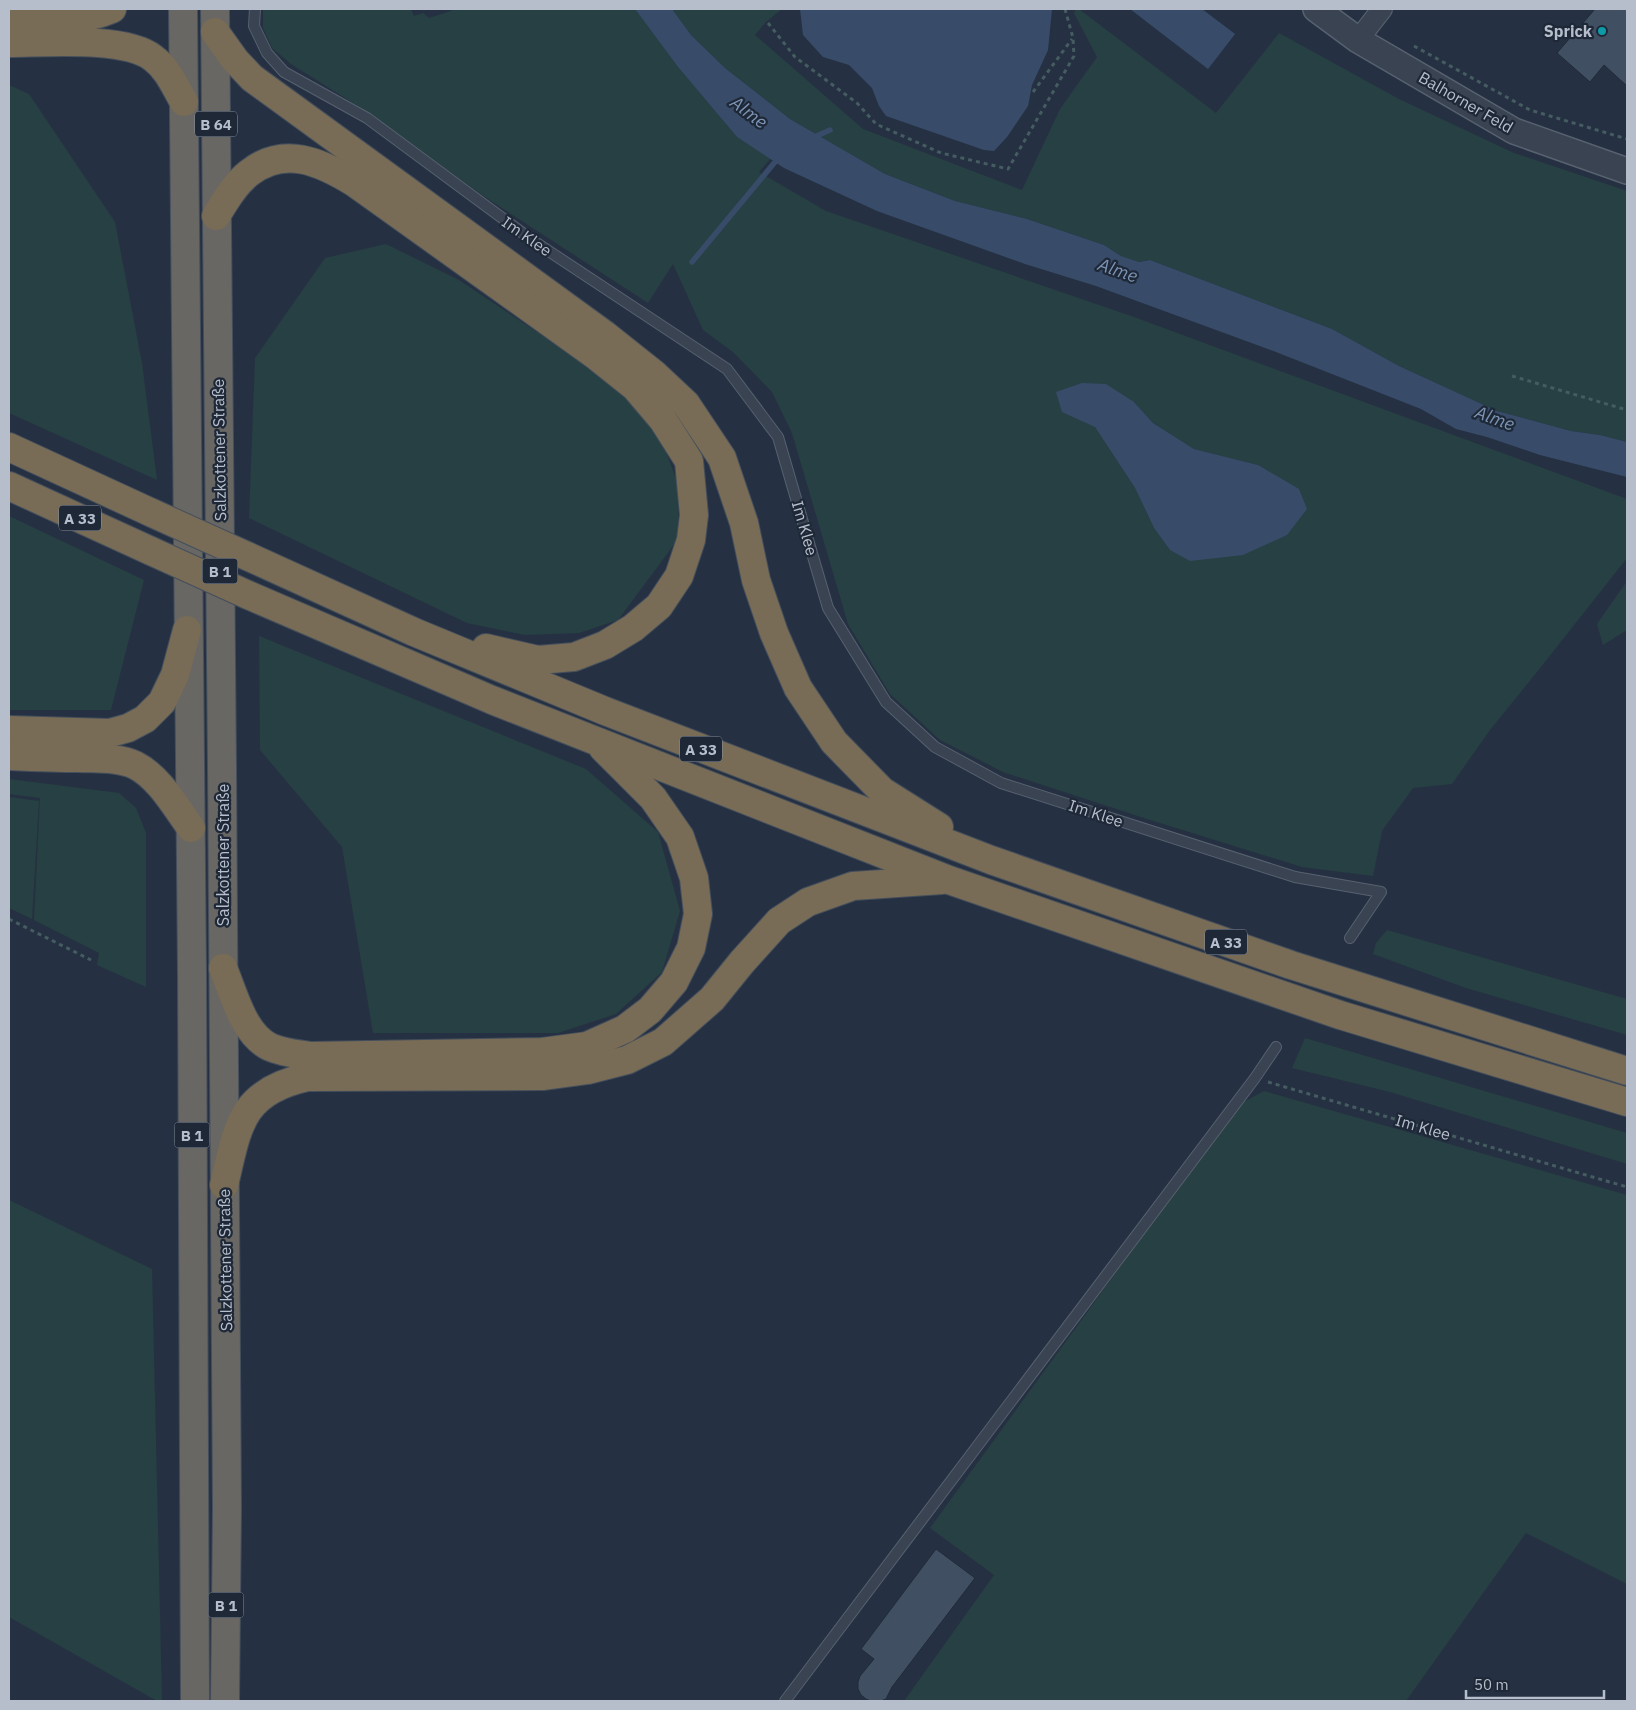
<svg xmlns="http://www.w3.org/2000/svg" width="1636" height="1710" font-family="'IBM Plex Sans',sans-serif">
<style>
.green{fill:#274043;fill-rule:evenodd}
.water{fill:#384c6a}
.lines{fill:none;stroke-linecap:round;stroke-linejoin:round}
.stream{stroke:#384c6a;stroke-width:5.5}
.building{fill:#414f62;stroke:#202a39}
.service-casing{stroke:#57616f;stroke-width:12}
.minor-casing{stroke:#57616f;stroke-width:22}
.tertiary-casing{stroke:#57616f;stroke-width:28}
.trunk-casing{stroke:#444e5c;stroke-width:30}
.motorway-casing{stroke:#444e5c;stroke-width:30}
.path{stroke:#455c60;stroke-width:3;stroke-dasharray:4 4;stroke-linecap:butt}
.service{stroke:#394352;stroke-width:10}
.minor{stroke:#394352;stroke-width:20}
.tertiary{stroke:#394352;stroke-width:25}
.trunk{stroke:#686764;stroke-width:28}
.motorway{stroke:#786c56;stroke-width:28}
.motorway-bridge-casing{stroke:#444e5c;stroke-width:30;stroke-linecap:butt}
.motorway-bridge{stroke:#786c56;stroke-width:28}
.culture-dot{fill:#0f9aa8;stroke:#1e2837;stroke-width:2}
.labels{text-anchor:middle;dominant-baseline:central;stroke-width:4.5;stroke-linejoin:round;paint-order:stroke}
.shield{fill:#1e2837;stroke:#88919f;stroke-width:1}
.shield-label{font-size:15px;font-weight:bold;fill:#b6becc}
.poi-label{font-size:16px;font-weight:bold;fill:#b6becc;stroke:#1e2837;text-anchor:end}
.street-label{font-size:16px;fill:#b6becc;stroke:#1e2837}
.water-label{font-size:18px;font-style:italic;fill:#7c94b4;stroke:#1e2837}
</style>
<rect width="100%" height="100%" fill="#253142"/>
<g class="green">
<path d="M263,9h148l3,7 9,-3 6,5 22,-7 1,-2h183l43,58 59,70 34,21 -12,14 67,39 308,106 493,182v59l-90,114 -47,58 -38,54 -39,4 -31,43 -9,45 -71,-9 -155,-48 -144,-47 -63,-32 -50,-46 -42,-70 -56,-191 -20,-41 -39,-40 -30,-22 -30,-66 -25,39 -166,-108 -113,-82 -78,-49 -19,-16 -9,-20zM1134,402l19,21 41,26 64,16 -88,85 -16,-22 -19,-40 -40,-61z"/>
<polygon points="672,9 782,9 766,22 755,35 863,129 1022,190 1060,109 1097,57 1074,13 1076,9 1079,9 1216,113 1279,33 1399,99 1514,153 1627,191 1627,442 1600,435 1571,431 1497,411 1399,366 1332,329 1150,260 1139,262 1121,256 1104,245 1027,219 955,201 885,174 790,119 725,68 691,35"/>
<polygon points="9,85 29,94 115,222 142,363 157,480 9,413"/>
<polygon points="386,244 459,280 609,380 640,409 662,441 677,481 679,538 618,620 579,633 525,635 467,623 249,518 255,358 325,258"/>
<polygon points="9,516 144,580 111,710 9,710"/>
<polygon points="1627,581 1627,630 1603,645 1597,624"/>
<polygon points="259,636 586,769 658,832 680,911 662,972 616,1014 558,1033 373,1033 342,847 260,750"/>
<polygon points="9,779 119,793 136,808 146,833 146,987 97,965 99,953 34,920 40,798 9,794"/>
<polygon points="9,797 39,801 32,919 9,908"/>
<polygon points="1387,930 1627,999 1627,1035 1466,988 1373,954 1376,943"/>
<polygon points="1305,1038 1627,1133 1627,1164 1390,1092 1292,1068"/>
<polygon points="1264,1091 1627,1195 1627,1584 1526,1533 1406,1701 904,1701 994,1575 930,1528 1238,1105"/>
<polygon points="9,1200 152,1269 162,1701 157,1701 9,1617"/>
</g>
<g class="water">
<polygon points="635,9 672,9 691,35 725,68 790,119 885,174 955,201 1027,219 1104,245 1121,256 1139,262 1150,260 1332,329 1399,366 1497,411 1571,431 1600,435 1627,442 1627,477 1540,455 1487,437 1456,429 1421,409 1276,352 1096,286 1025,264 877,211 784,168 737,137 678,67"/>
<polygon points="800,9 1052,9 1048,50 1032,85 1028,106 1007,137 994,151 984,150 886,116 879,106 872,88 849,65 823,57 803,35"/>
<polygon points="1130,9 1202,9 1235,34 1208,69"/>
<polygon points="1082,383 1106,384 1134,402 1153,423 1194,449 1258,465 1299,489 1307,509 1287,535 1243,555 1190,561 1170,550 1154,528 1135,488 1095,427 1062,412 1056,392"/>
</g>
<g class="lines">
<g class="stream">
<polyline points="812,138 830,130"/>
<polyline points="692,262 775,162 781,157"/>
</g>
</g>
<g class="building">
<polygon points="1595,9 1627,9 1627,86 1604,65 1590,82 1557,53"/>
<polygon points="936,1549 975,1578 892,1687 886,1699 881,1701 871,1701 866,1699 861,1695 858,1689 858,1682 860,1676 874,1659 861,1649"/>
</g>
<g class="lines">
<g class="service-casing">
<g id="service">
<polyline points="255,9 254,26 267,53 284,72 367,118 532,240 727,369 778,437 828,608 886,702 935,747 1001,783 1295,877 1381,892 1350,938"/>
<polyline points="785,1701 1255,1078 1276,1047"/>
</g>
</g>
<g class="minor-casing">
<polyline id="minor" points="1358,40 1382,9"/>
</g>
<g class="tertiary-casing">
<polyline id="tertiary" points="1316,9 1358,40 1514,131 1627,171"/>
</g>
<g class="trunk-casing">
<g id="trunk">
<polyline points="183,9 192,973 195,1701"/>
<polyline points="215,9 222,767 227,1509 225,1701"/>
</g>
</g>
<g class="motorway-casing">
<g id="motorway">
<path d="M9,19c34,0 71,4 103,-10"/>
<polyline points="215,32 235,60 252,78 605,335 654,374 686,404 722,458 744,523 756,580 774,633 798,688 834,742 882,791 939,827"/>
<path d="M9,43c36,0 116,-7 144,15 15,11 22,29 31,44"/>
<path d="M216,216c9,-15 19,-32 33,-43 35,-28 72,-11 106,10l240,172 40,32 28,33 26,41 5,54 -3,25 -12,36 -20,30 -26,22 -28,17 -31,12 -36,3 -52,-12"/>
<polyline points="9,447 150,512"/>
<polyline points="9,486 151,551"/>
<polyline points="247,556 414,632 605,711 991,860 1291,965 1627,1071"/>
<polyline points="248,595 492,700 949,880 1340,1015 1627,1102"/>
<polyline points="9,730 110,733 128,728 145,719 162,702 175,675 187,630"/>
<path d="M9,756c23,1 46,2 69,2 18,1 40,-1 57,7 24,12 40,41 56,63"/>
<path d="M223,968c11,26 20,66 47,79 13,6 28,7 41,9l231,-4 45,-6 38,-17 25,-19 24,-28 17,-34 7,-34 -4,-36 -14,-41 -27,-39 -50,-50"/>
<path d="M224,1185c14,-59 16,-93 83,-108l237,-1 44,-6 39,-10 36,-18 49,-43 30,-37 37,-41 29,-19 45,-16 89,-6"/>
</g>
</g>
<g class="path">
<polyline points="768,23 795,57 857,103 876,124 941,153 1008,169 1074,56 1073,38 1065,9"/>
<polyline points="1414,46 1530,110 1627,139"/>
<polyline points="1033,92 1072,39"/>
<polyline points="1512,376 1627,410"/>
<polyline points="9,919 91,960"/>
<polyline points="1268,1082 1627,1187"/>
</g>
<use href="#service" class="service"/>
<use href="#minor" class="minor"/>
<use href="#tertiary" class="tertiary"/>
<use href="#trunk" class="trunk"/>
<use href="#motorway" class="motorway"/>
<g class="motorway-bridge-casing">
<g id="motorway-bridge">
<polyline points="150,512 247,556"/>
<polyline points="151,551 248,595"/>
</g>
</g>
<use href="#motorway-bridge" class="motorway-bridge"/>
</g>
<circle class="culture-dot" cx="1602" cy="31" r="5"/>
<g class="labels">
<g class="shield">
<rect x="195" y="111.5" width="42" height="25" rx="4"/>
<rect x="59" y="505.5" width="42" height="25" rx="4"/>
<rect x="202.5" y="558.5" width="35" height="25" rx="4"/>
<rect x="680" y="736.5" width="42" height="25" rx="4"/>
<rect x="1205" y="929.5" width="42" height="25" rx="4"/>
<rect x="174.5" y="1122.5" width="35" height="25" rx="4"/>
<rect x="208.5" y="1592.5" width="35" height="25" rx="4"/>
</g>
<g class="shield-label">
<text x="216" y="124">B 64</text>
<text x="80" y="518">A 33</text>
<text x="220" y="571">B 1</text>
<text x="701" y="749">A 33</text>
<text x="1226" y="942">A 33</text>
<text x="192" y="1135">B 1</text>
<text x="226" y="1605">B 1</text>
</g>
<g class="poi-label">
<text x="1592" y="31">Sprick</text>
</g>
<g class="street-label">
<text transform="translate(1466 102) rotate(30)">Balhorner Feld</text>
<text transform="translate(527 236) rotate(35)">Im Klee</text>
<text transform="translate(219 450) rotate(-91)">Salzkottener Straße</text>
<text transform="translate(805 528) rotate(74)">Im Klee</text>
<text transform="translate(1096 813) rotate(18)">Im Klee</text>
<text transform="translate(223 855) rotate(-90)">Salzkottener Straße</text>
<text transform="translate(1423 1127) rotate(16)">Im Klee</text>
<text transform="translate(225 1260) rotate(-91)">Salzkottener Straße</text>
</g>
<g class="water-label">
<text transform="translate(749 112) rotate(37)">Alme</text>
<text transform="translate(1118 270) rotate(19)">Alme</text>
<text transform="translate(1495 418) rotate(20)">Alme</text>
</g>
</g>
<rect width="1636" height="1710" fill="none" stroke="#b6becc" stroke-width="20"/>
<path d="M1466 1690v8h138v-8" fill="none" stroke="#b6becc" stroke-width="2.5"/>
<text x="1474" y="1690" font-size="15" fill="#b6becc" stroke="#1e2837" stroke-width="4" paint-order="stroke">50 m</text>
</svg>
